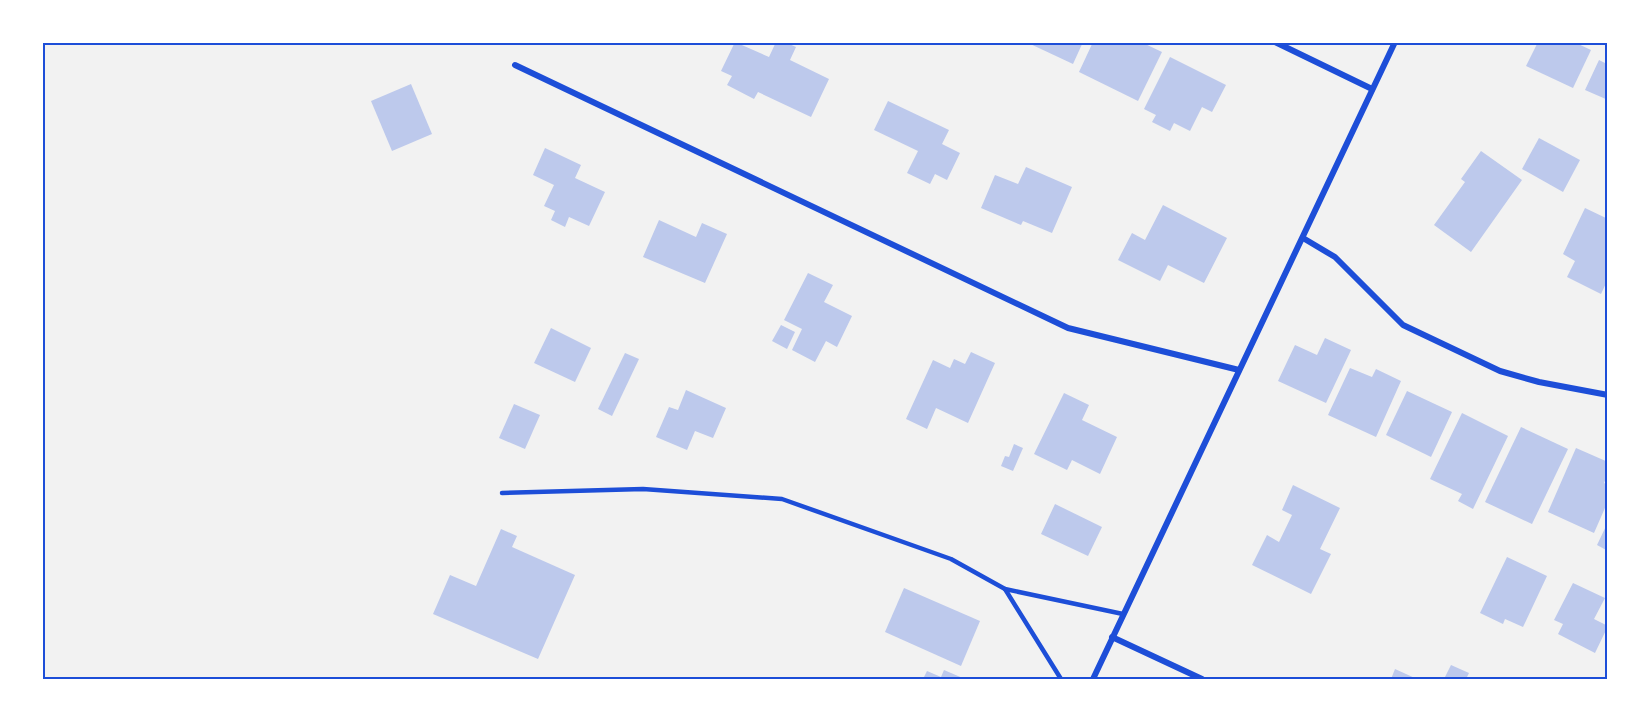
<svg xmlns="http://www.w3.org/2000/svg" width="1650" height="721" font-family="'Nunito Sans',sans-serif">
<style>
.building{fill:#bdc9ec}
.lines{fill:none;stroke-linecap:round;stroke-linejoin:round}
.service{stroke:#1d4ed8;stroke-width:4.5}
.minor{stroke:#1d4ed8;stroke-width:6}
.neatline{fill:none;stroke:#1d4ed8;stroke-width:2}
</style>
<rect width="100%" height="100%" fill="#f2f2f2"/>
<g class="building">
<polygon points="735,42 769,57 776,42 785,42 796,47 790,60 829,79 811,117 758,92 754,99 727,85 732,76 721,71"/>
<polygon points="1026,42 1083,42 1073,64"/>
<polygon points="1093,42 1141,42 1162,52 1138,101 1079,72"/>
<polygon points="1538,42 1574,42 1591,50 1573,88 1526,66"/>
<polygon points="1608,55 1608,100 1585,90 1599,60 1605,63"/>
<polygon points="1170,57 1226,85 1212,112 1202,107 1190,131 1174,123 1170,131 1152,122 1156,115 1144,109"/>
<polygon points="411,84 432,134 392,151 371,101"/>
<polygon points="888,101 949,130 942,144 960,153 947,180 935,174 930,184 907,173 918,151 874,130"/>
<polygon points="1539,138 1580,160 1563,192 1522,169"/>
<polygon points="545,148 581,165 575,178 605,192 589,226 569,217 565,227 551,220 555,211 544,206 554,185 533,175"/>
<polygon points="1481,151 1522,180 1471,252 1434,225 1465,182 1461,179"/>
<polygon points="1026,167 1072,187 1052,233 1023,221 1021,225 981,208 995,175 1018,184"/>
<polygon points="1163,205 1227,238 1204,283 1168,265 1160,281 1118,260 1132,233 1145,240"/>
<polygon points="1585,208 1608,219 1608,279 1601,294 1567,277 1575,261 1563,254"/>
<polygon points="659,220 696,237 702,223 727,234 705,283 643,257"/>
<polygon points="808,273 833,285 824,302 852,316 837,347 826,341 815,362 792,350 802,329 784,320"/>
<polygon points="781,325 795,332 787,349 772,341"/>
<polygon points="551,328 591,348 575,382 534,363"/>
<polygon points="1325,338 1351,350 1326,403 1278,381 1295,345 1317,355"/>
<polygon points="971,352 995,363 968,423 936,408 927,429 906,419 933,360 950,368 954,359 965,364"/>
<polygon points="625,353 639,359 612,416 598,409"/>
<polygon points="1350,368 1372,377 1376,369 1401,381 1376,437 1328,415"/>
<polygon points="686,390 726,408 713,438 695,431 687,450 656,437 669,407 678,410"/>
<polygon points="1407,391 1452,412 1431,457 1386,435"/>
<polygon points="1064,393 1089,405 1082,420 1117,437 1100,474 1072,460 1067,470 1034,454"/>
<polygon points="514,404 540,415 525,449 499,438"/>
<polygon points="1462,413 1508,436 1473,509 1458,501 1462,494 1430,479"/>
<polygon points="1521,427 1568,449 1532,524 1485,502"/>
<polygon points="1014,444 1023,448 1013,471 1001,466 1005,456 1009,457"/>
<polygon points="1576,448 1608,462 1608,474 1604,483 1608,485 1608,501 1594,533 1548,512"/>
<polygon points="1293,485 1340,508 1320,549 1331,554 1311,594 1252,565 1267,535 1279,542 1292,515 1282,510"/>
<polygon points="1055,504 1102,527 1088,556 1041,534"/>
<polygon points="1608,522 1608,551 1597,545"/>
<polygon points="501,529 517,536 512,547 575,575 538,659 433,614 450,575 476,586"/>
<polygon points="1507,557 1547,576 1523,627 1505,619 1503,624 1480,613"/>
<polygon points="1573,583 1605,598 1594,619 1608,626 1595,653 1558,634 1563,624 1554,620"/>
<polygon points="904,588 980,621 961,666 885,632"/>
<polygon points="1451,665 1469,673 1466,679 1444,679"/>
<polygon points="1395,669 1417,679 1391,679"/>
<polygon points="944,670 965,679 923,679 927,671 941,677"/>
</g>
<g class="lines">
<g class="service">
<polyline points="502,493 643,489 782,499 951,559 1005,589 1123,614"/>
<polyline points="1005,589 1061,679"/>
</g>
<g class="minor">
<polyline points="1275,42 1372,89"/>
<polyline points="515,65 1068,328 1239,370"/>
<polyline points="1303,238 1335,257 1403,325 1500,371 1539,382 1608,395"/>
<polyline points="1112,637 1202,679"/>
<polyline points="1093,679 1395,42"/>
</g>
</g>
<rect width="1650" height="721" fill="none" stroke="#ffffff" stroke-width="87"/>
<rect x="44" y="44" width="1562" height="634" class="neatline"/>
</svg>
